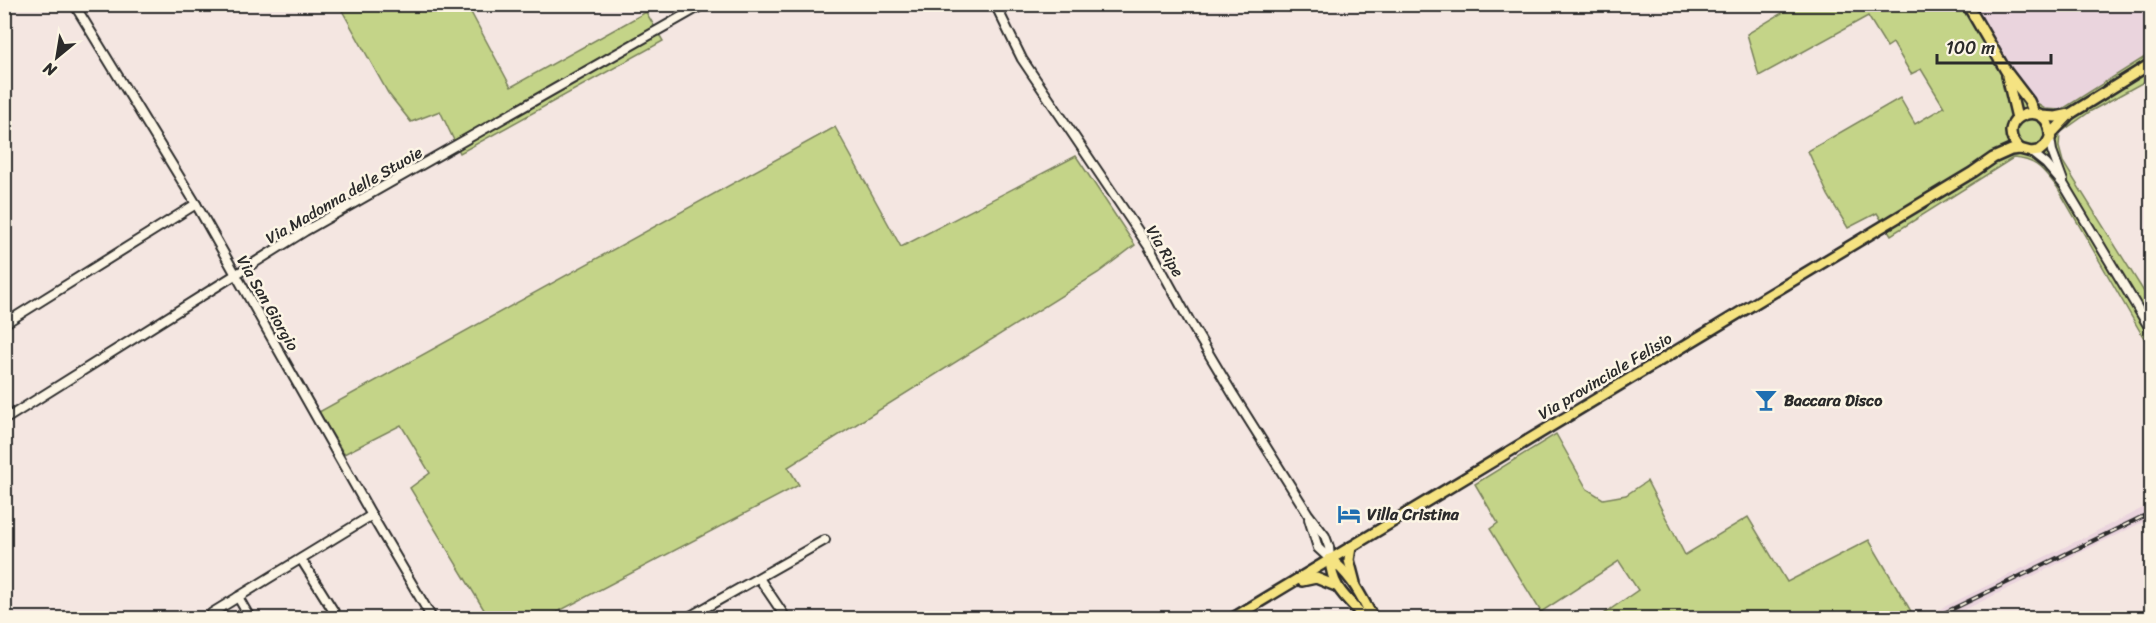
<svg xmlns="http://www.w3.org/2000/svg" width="2156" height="623" font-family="Sriracha,sans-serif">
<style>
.built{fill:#ead4dd}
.grass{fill:#c4d488;stroke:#78805a;stroke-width:1.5}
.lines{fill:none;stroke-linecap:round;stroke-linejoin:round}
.minor-casing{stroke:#2b2b2b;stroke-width:12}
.major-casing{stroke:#2b2b2b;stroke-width:14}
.minor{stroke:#fcf5e5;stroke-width:8}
.major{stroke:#f5e382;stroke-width:9}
.rail-casing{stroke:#2b2b2b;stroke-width:4.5}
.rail{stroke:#fcf5e5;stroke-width:2;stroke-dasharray:7;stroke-linecap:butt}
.labels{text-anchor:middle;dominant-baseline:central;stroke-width:5;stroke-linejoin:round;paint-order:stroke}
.street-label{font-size:16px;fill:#2b2b2b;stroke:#fcf5e5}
.poi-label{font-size:16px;font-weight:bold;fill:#2b2b2b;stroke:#fcf5e5;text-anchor:start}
</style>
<rect width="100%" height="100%" fill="#f4e6e1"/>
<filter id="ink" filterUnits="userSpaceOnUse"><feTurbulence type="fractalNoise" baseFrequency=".0167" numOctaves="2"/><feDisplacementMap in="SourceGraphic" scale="12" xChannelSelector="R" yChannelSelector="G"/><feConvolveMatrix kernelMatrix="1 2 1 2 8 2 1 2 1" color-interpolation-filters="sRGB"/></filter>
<g filter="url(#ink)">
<g class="built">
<polygon points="1973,5 2151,5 2151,53 2062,110 2045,109 2029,99"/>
<polygon points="2151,504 2151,518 1948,618 1922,618"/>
</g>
<g class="grass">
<polygon points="339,5 467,5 511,87 646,12 663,41 460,153 440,111 411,122 388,93"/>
<path d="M1795,5h178l56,94 16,10 16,1 90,-57v25l-60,33 -31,22 -1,14 4,15 88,141v33l-6,4 -88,-153c-15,-18 -19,-27 -44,-29l-122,77 -14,-22 -29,15 -20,-33 -20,-44 92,-53 15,26 29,-17 -23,-38 -10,5 -18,-31 -6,4 -19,-31 -109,60 -12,-42z"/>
<polygon points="835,127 901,247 1076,156 1135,245 1098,273 788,467 799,485 546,618 489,618 410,488 430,473 401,425 344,454 319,412"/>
<polygon points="1556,434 1587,489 1603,499 1626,495 1647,481 1685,555 1748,517 1787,582 1869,540 1915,618 1598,618 1638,590 1619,561 1541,612 1490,529 1498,523 1475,484"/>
</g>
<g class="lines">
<g class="minor-casing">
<g id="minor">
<polyline points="74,4 196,204 375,521 432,618"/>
<polyline points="995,4 1022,59 1149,247 1190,322 1234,396 1308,514 1325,536 1329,547 1330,559"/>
<polyline points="2050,138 2052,151 2063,181"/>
<polyline points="2031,152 2046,164 2064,185 2152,332"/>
<polyline points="4,324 196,204"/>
<polyline points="4,420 305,231 704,4"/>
<polyline points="1309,519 1318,548 1330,559"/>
<polyline points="301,559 336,615"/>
<polyline points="759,578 786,618"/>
<polyline points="238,597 250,618"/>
<polyline points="212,613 372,515"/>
<polyline points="687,618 825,540"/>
</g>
</g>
<g class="major-casing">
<g id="major">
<polyline points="1967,4 2006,71 2029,101 2034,113"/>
<polyline points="2007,76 2017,118"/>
<polyline points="2041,116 2056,117 2070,114"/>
<path d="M2020,149c-32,-31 32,-56 30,-11"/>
<polyline points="1351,547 1349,560 1355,583"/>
<path d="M1330,559c21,15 31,37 43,59"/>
<path d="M1330,559c2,30 16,38 35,59"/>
<polyline points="1302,581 1316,578 1336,586"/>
<polyline points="1233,618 1973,172 1993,158 2011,150 2020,149 2031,152 2039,151 2046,145 2054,131 2070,114 2152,63"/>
</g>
</g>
<use href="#minor" class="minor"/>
<use href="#major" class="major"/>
<g class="rail-casing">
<polyline id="rail" points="1934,618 2152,512"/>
</g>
<use href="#rail" class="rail"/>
</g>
</g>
<defs>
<g id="bar-bare" transform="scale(1.8)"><path d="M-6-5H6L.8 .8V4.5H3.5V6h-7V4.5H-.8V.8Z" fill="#1f6fb2" stroke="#fcf5e5" stroke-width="2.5" paint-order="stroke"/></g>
<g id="hotel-bare" transform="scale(1.8)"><path d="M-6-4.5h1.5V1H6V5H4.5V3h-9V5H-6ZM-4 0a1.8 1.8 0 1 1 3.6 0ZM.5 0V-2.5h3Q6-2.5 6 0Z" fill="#1f6fb2" stroke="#fcf5e5" stroke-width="2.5" paint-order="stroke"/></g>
</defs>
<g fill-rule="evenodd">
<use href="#bar-bare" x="1766" y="400"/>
<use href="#hotel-bare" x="1349" y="514"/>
</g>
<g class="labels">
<g class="street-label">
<text transform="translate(344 195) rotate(-30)">Via Madonna delle Stuoie</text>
<text transform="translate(1165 251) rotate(59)">Via Ripe</text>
<text transform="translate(268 303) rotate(60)">Via San Giorgio</text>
<text transform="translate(1605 376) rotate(-31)">Via provinciale Felisio</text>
</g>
<g class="poi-label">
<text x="1784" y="400">Baccara Disco</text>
<text x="1367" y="514">Villa Cristina</text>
</g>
</g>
<rect width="2156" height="623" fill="none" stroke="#fcf5e5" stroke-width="24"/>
<rect x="12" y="12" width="2132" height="599" fill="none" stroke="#2b2b2b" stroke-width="2" filter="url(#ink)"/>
<g transform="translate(57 57) rotate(210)" stroke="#fcf5e5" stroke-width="4.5" paint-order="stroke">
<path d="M0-4.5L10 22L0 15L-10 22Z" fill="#2b2b2b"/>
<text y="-9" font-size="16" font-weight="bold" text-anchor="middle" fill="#2b2b2b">N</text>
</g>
<path d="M1937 54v9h114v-9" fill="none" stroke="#2b2b2b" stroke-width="3"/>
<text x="1946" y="54" font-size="18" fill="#2b2b2b" stroke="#fcf5e5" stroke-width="4.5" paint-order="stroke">100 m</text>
</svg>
